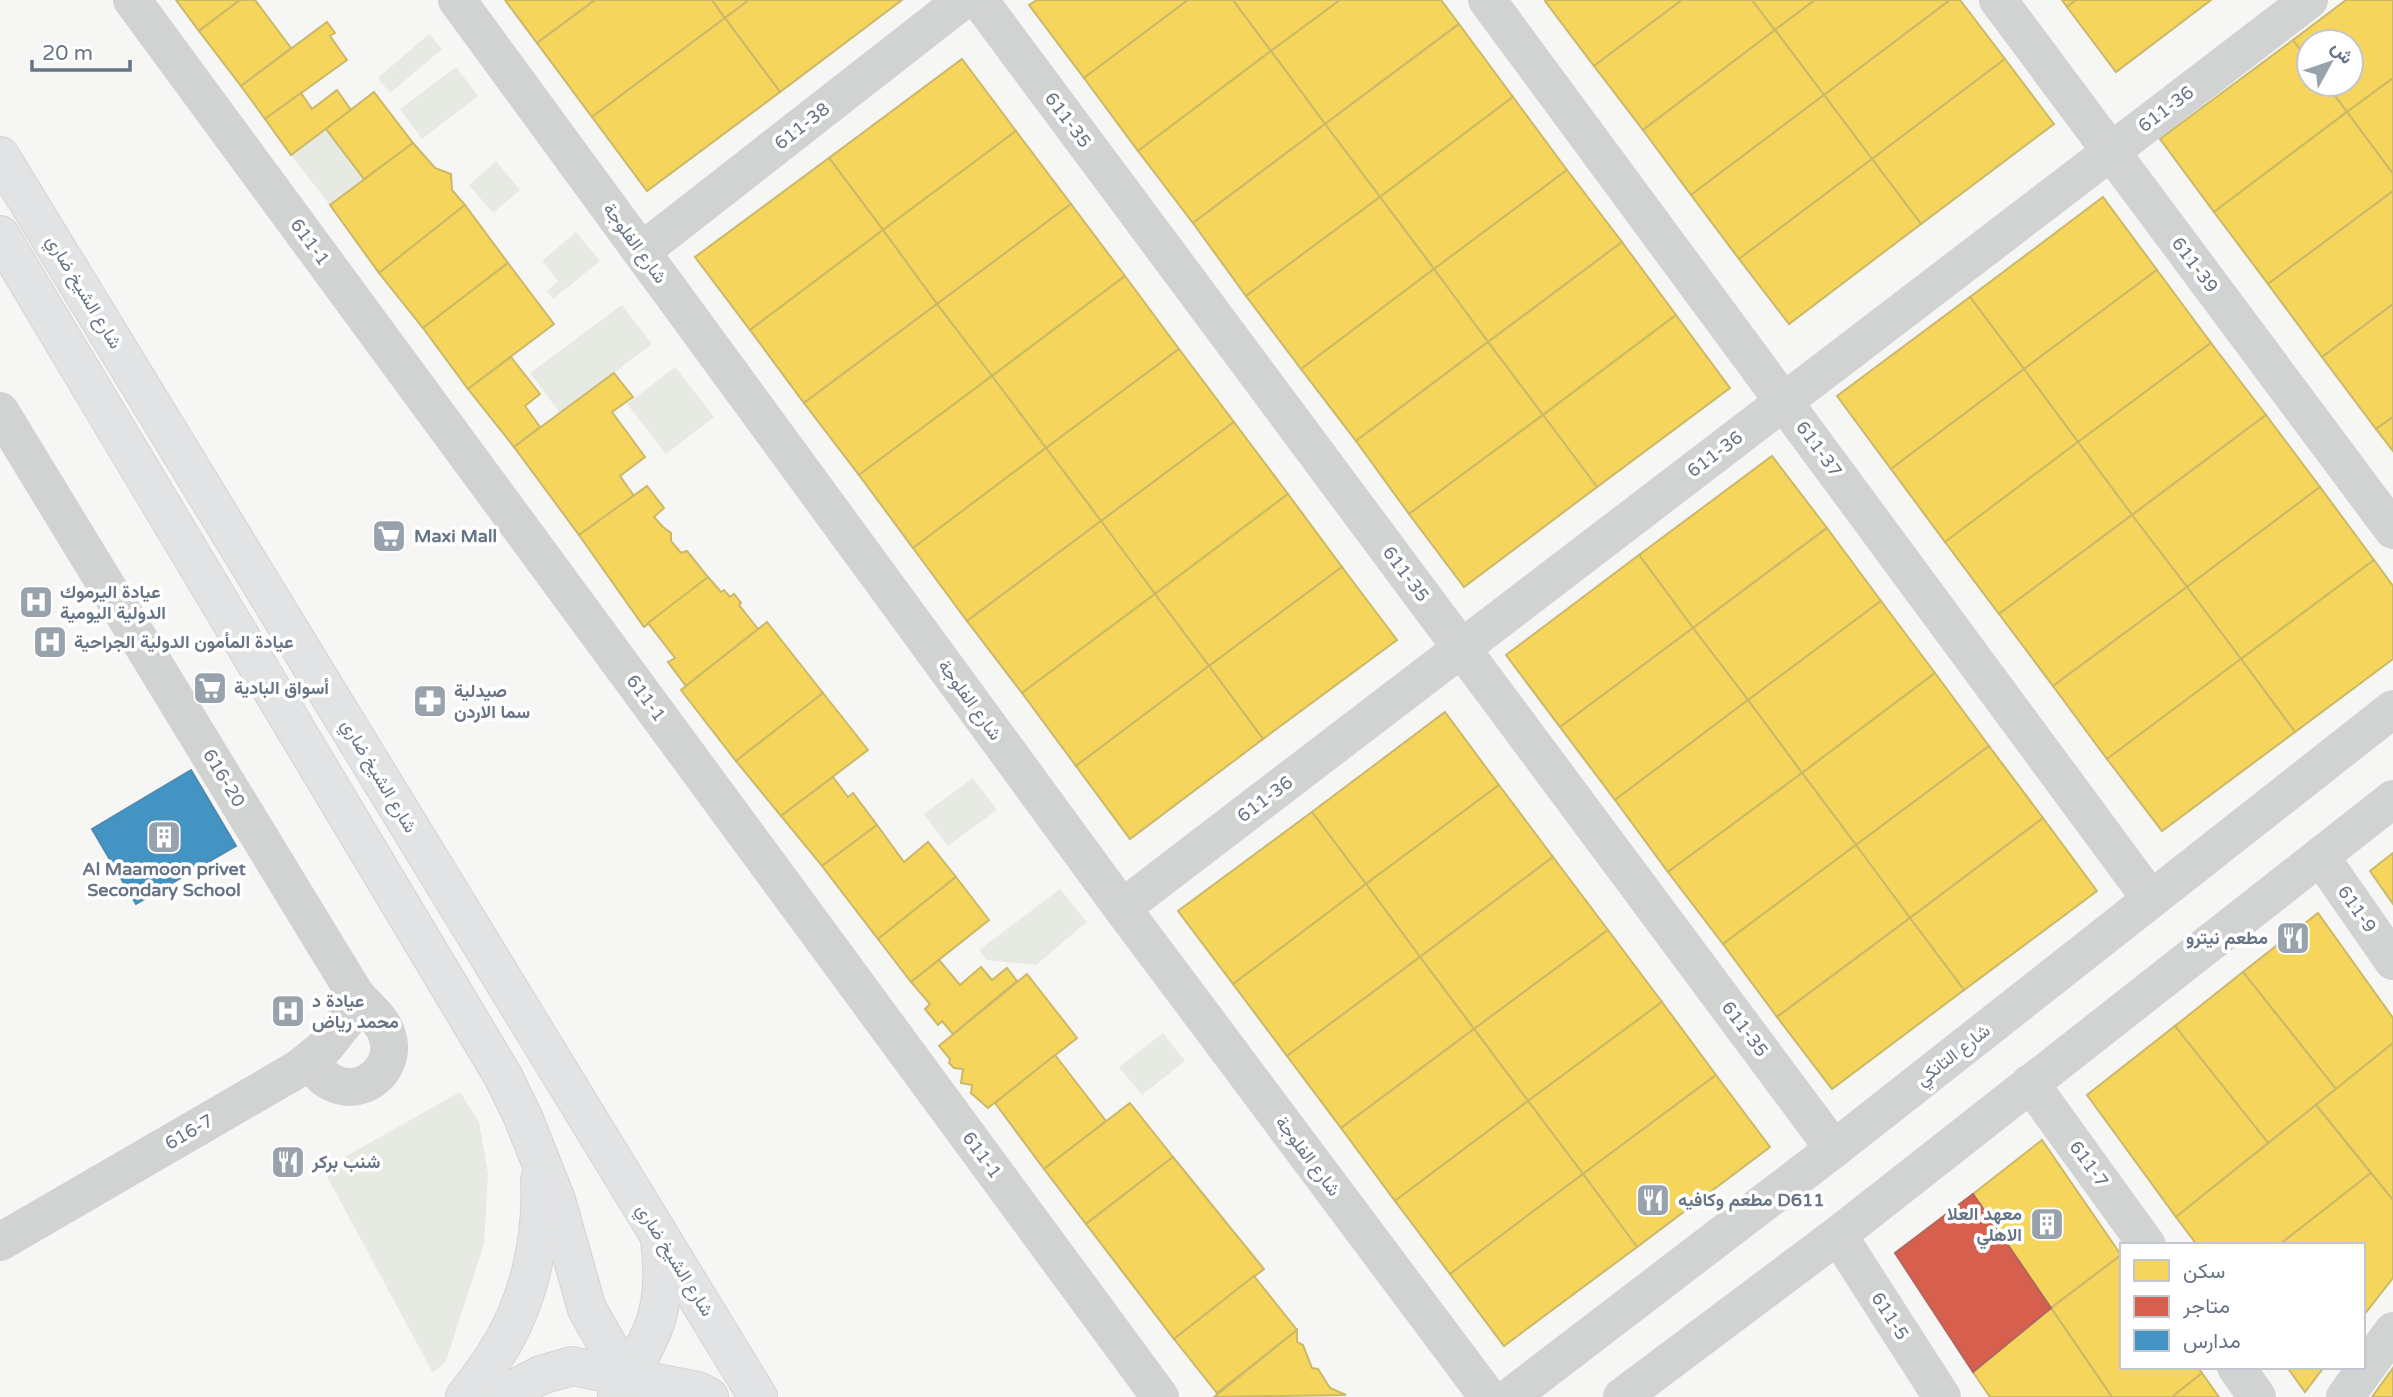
<svg xmlns="http://www.w3.org/2000/svg" width="2393" height="1397" font-family="'Varela Round',Vazirmatn,sans-serif">
<style>
.green{fill:#e6eae3}
.homes{fill:#f6d55c;stroke:#cbb869;stroke-width:2}
.shops{fill:#d6604d;stroke:#b4665e;stroke-width:2}
.schools{fill:#4393c3;stroke:#4e8ab1;stroke-width:2}
.lines{fill:none;stroke-linecap:round;stroke-linejoin:round}
.major-casing{stroke:#d2d3d3;stroke-width:40}
.minor{stroke:#d1d2d2;stroke-width:38}
.major{stroke:#e2e3e4;stroke-width:38}
.labels{text-anchor:middle;dominant-baseline:central;stroke-width:7;stroke-linejoin:round;paint-order:stroke}
.street-label{font-size:18px;fill:#667486;stroke:#fff}
.poi-label{font-size:18px;font-weight:bold;fill:#667486;stroke:#fff;text-anchor:start}
</style>
<rect width="100%" height="100%" fill="#f6f7f5"/>
<g class="green">
<polygon points="429,34 442,49 390,93 378,78"/>
<polygon points="456,67 478,96 422,139 400,109"/>
<polygon points="326,129 364,179 330,205 291,155"/>
<polygon points="496,161 520,190 493,213 469,185"/>
<polygon points="576,232 600,261 553,299 547,291 558,281 542,261"/>
<polygon points="622,305 652,344 560,413 530,373"/>
<polygon points="675,367 714,417 666,454 627,404"/>
<polygon points="973,778 997,810 948,846 924,814"/>
<polygon points="1060,889 1087,922 1036,965 987,960 979,950"/>
<polygon points="1163,1033 1185,1061 1142,1095 1119,1067"/>
<polygon points="460,1092 479,1122 488,1174 484,1244 446,1361 433,1373 323,1169"/>
</g>
<g class="homes">
<polygon points="176,0 240,0 199,31"/>
<polygon points="240,0 255,0 291,48 241,86 199,31"/>
<polygon points="505,0 595,0 537,43"/>
<polygon points="595,0 712,0 725,18 592,117 537,43"/>
<polygon points="712,0 749,0 725,18"/>
<polygon points="749,0 902,0 780,92 725,18"/>
<polygon points="1037,0 1188,0 1084,78 1029,5"/>
<polygon points="1188,0 1233,0 1271,51 1138,151 1084,78"/>
<polygon points="1233,0 1340,0 1271,51"/>
<polygon points="1340,0 1441,0 1459,24 1325,124 1271,51"/>
<polygon points="1547,0 1682,0 1594,66 1545,1"/>
<polygon points="1682,0 1752,0 1775,30 1643,130 1594,66"/>
<polygon points="1752,0 1815,0 1775,30"/>
<polygon points="1815,0 1950,0 1824,95 1775,30"/>
<polygon points="1950,0 1960,0 2005,59 1872,159 1824,95"/>
<polygon points="2062,0 2076,0 2067,7"/>
<polygon points="2076,0 2211,0 2116,72 2067,7"/>
<polygon points="2346,0 2393,0 2393,78 2347,112 2326,84 2351,84 2351,42 2309,42 2309,62 2293,40"/>
<polygon points="725,18 780,92 647,191 592,117"/>
<polygon points="327,22 335,33 330,36 347,60 265,119 241,86"/>
<polygon points="1459,24 1513,97 1380,197 1325,124"/>
<polygon points="1775,30 1824,95 1691,195 1643,130"/>
<polygon points="2293,40 2309,62 2309,84 2326,84 2347,112 2214,212 2160,139"/>
<polygon points="1271,51 1325,124 1193,223 1138,151"/>
<polygon points="962,59 1016,131 883,230 829,158"/>
<polygon points="2005,59 2054,124 1921,224 1872,159"/>
<polygon points="2393,78 2393,174 2347,112"/>
<polygon points="337,90 351,110 291,155 265,119 301,93 312,109"/>
<polygon points="374,92 413,143 364,179 326,129"/>
<polygon points="1824,95 1872,159 1739,259 1691,195"/>
<polygon points="1513,97 1567,170 1434,269 1380,197"/>
<polygon points="2347,112 2393,174 2393,191 2268,284 2214,212"/>
<polygon points="1325,124 1380,197 1246,296 1193,223"/>
<polygon points="1016,131 1071,204 937,304 883,230"/>
<polygon points="413,143 435,168 451,174 452,190 465,205 379,273 330,205"/>
<polygon points="829,158 883,230 750,330 695,257"/>
<polygon points="1872,159 1921,224 1789,324 1739,259"/>
<polygon points="1567,170 1622,242 1488,342 1434,269"/>
<polygon points="2393,191 2393,304 2322,357 2268,284"/>
<polygon points="1380,197 1434,269 1301,369 1246,296"/>
<polygon points="2103,197 2157,270 2024,369 1970,297"/>
<polygon points="1071,204 1125,276 992,376 937,304"/>
<polygon points="465,205 508,263 423,328 379,273"/>
<polygon points="883,230 937,304 804,403 750,330"/>
<polygon points="1622,242 1676,315 1543,415 1488,342"/>
<polygon points="508,263 554,324 468,389 423,328"/>
<polygon points="1434,269 1488,342 1356,441 1301,369"/>
<polygon points="2157,270 2211,343 2078,442 2024,369"/>
<polygon points="1125,276 1179,349 1046,448 992,376"/>
<polygon points="1970,297 2024,369 1891,469 1837,396"/>
<polygon points="937,304 992,376 859,475 804,403"/>
<polygon points="2393,304 2393,417 2376,429 2322,357"/>
<polygon points="1676,315 1730,388 1597,487 1543,415"/>
<polygon points="1488,342 1543,415 1409,514 1356,441"/>
<polygon points="2211,343 2266,415 2132,515 2078,442"/>
<polygon points="1179,349 1234,422 1101,521 1046,448"/>
<polygon points="511,357 540,394 525,406 540,427 514,447 468,389"/>
<polygon points="2024,369 2078,442 1945,542 1891,469"/>
<polygon points="614,373 633,397 612,412 645,457 620,476 634,496 579,535 514,447"/>
<polygon points="992,376 1046,448 913,548 859,475"/>
<polygon points="1543,415 1597,487 1464,587 1409,514"/>
<polygon points="2266,415 2320,487 2187,587 2132,515"/>
<polygon points="2393,417 2393,451 2376,429"/>
<polygon points="1234,422 1288,494 1155,594 1101,521"/>
<polygon points="2078,442 2132,515 1999,614 1945,542"/>
<polygon points="1046,448 1101,521 967,621 913,548"/>
<polygon points="1772,456 1827,528 1693,628 1639,555"/>
<polygon points="647,486 664,508 654,517 663,527 671,533 671,541 681,553 687,551 708,577 644,627 579,535"/>
<polygon points="2320,487 2374,560 2241,659 2187,587"/>
<polygon points="1288,494 1342,567 1209,666 1155,594"/>
<polygon points="2132,515 2187,587 2053,686 1999,614"/>
<polygon points="1101,521 1155,594 1022,693 967,621"/>
<polygon points="1827,528 1881,601 1748,700 1693,628"/>
<polygon points="1639,555 1693,628 1560,727 1506,655"/>
<polygon points="2374,560 2393,586 2393,659 2295,732 2241,659"/>
<polygon points="1342,567 1397,640 1263,739 1209,666"/>
<polygon points="708,577 721,592 724,590 730,597 734,594 741,603 739,605 758,629 686,686 668,662 675,658 648,623"/>
<polygon points="2187,587 2241,659 2107,759 2053,686"/>
<polygon points="1155,594 1209,666 1076,766 1022,693"/>
<polygon points="1881,601 1935,673 1802,773 1748,700"/>
<polygon points="767,622 823,693 736,761 681,690"/>
<polygon points="1693,628 1748,700 1615,800 1560,727"/>
<polygon points="2241,659 2295,732 2162,831 2107,759"/>
<polygon points="1209,666 1263,739 1130,839 1076,766"/>
<polygon points="1935,673 1989,746 1856,845 1802,773"/>
<polygon points="823,693 868,750 781,816 736,761"/>
<polygon points="1748,700 1802,773 1668,872 1615,800"/>
<polygon points="1445,712 1499,785 1366,884 1312,812"/>
<polygon points="1989,746 2043,818 1910,918 1856,845"/>
<polygon points="1802,773 1856,845 1723,944 1668,872"/>
<polygon points="833,777 848,797 853,793 877,825 822,866 781,816"/>
<polygon points="1499,785 1553,857 1420,957 1366,884"/>
<polygon points="1312,812 1366,884 1233,984 1178,911"/>
<polygon points="2043,818 2097,891 1964,990 1910,918"/>
<polygon points="877,825 904,862 928,842 956,877 878,939 822,866"/>
<polygon points="1856,845 1910,918 1777,1017 1723,944"/>
<polygon points="2393,853 2393,904 2370,871"/>
<polygon points="1553,857 1608,930 1474,1029 1420,957"/>
<polygon points="956,877 989,920 911,982 878,939"/>
<polygon points="1366,884 1420,957 1287,1056 1233,984"/>
<polygon points="2318,913 2393,1018 2393,1043 2336,1089 2243,972"/>
<polygon points="1910,918 1964,990 1832,1089 1777,1017"/>
<polygon points="1608,930 1662,1002 1528,1101 1474,1029"/>
<polygon points="1420,957 1474,1029 1341,1128 1287,1056"/>
<polygon points="939,960 960,985 981,967 992,980 1007,968 1017,981 953,1034 942,1021 938,1025 925,1009 930,1004 911,982"/>
<polygon points="2243,972 2336,1089 2268,1143 2175,1026"/>
<polygon points="1027,974 1077,1038 988,1108 971,1093 972,1085 961,1083 963,1069 954,1068 949,1063 950,1059 939,1046"/>
<polygon points="1662,1002 1716,1075 1583,1174 1528,1101"/>
<polygon points="2175,1026 2268,1143 2176,1217 2087,1095"/>
<polygon points="1474,1029 1528,1101 1395,1201 1341,1128"/>
<polygon points="2393,1043 2393,1200 2316,1105"/>
<polygon points="1055,1055 1106,1121 1044,1169 995,1103"/>
<polygon points="1716,1075 1770,1147 1637,1247 1583,1174"/>
<polygon points="1528,1101 1583,1174 1450,1274 1395,1201"/>
<polygon points="1130,1103 1173,1157 1086,1224 1044,1169"/>
<polygon points="2316,1105 2371,1173 2279,1245 2197,1245 2176,1217"/>
<polygon points="2042,1140 2121,1255 2051,1308 1973,1194"/>
<polygon points="1173,1157 1264,1269 1174,1339 1086,1224"/>
<polygon points="2371,1173 2393,1200 2393,1278 2363,1316 2363,1245 2279,1245"/>
<polygon points="1583,1174 1637,1247 1504,1346 1450,1274"/>
<polygon points="2121,1255 2122,1367 2198,1367 2202,1373 2172,1397 2112,1397 2051,1308"/>
<polygon points="1254,1276 1297,1330 1217,1393 1174,1339"/>
<polygon points="2051,1308 2112,1397 1990,1397 1973,1372"/>
<polygon points="1297,1330 1297,1342 1303,1345 1312,1368 1318,1369 1330,1388 1346,1395 1214,1397"/>
<polygon points="2287,1367 2324,1367 2305,1392"/>
<polygon points="2393,1368 2393,1397 2372,1397"/>
<polygon points="2202,1373 2219,1397 2172,1397"/>
</g>
<polygon class="shops" points="1973,1194 2051,1308 1973,1372 1895,1253"/>
<polygon class="schools" points="191,770 236,846 136,904 92,829"/>
<g class="lines">
<g class="major-casing">
<g id="major">
<polyline points="0,156 758,1397"/>
<polyline points="0,235 503,1076 523,1117 556,1200 587,1309 627,1379 641,1397"/>
<path d="M617,1395c36,-61 52,-82 43,-156"/>
<path d="M465,1397c10,-13 20,-26 29,-40 34,-51 49,-116 46,-177"/>
<polyline points="499,1397 541,1375 572,1366 698,1391 709,1397"/>
</g>
</g>
<g class="minor">
<polyline points="132,0 1160,1397"/>
<polyline points="457,0 1122,908 1488,1397"/>
<polyline points="979,0 1834,1149"/>
<polyline points="1487,0 2150,898"/>
<polyline points="1998,0 2393,530"/>
<polyline points="642,251 963,0"/>
<path d="M0,411l354,581c10,14 28,26 33,43 11,32 -23,63 -54,48 -10,-4 -16,-13 -24,-22"/>
<polyline points="2320,856 2393,961"/>
<polyline points="1122,908 2309,0"/>
<polyline points="2030,1083 2147,1245"/>
<polyline points="1838,1235 1942,1397"/>
<polyline points="0,1242 298,1069 324,1048 361,1002"/>
<polyline points="2236,1367 2257,1397"/>
<polyline points="1510,1397 1834,1149 2393,709"/>
<polyline points="1622,1397 1838,1235 2393,799"/>
<polyline points="2345,1397 2393,1331"/>
</g>
<use href="#major" class="major"/>
</g>
<defs>
<g id="supermarket-square" transform="scale(1.75)"><rect x="-9" y="-9" width="18" height="18" rx="4" fill="#98a2ad" stroke="#fff"/><path d="M-6-5.5h2.5l.6 2H6L4.5 2H-2.5L-4.4-4H-6ZM-1.5 3.2a1.3 1.3 0 1 0 .1 0ZM3 3.2a1.3 1.3 0 1 0 .1 0Z" fill="#fff"/></g>
<g id="hospital-square" transform="scale(1.75)"><rect x="-9" y="-9" width="18" height="18" rx="4" fill="#98a2ad" stroke="#fff"/><path d="M-5-5h3v3.5h4V-5h3V5h-3V1.5h-4V5h-3Z" fill="#fff"/></g>
<g id="pharmacy-square" transform="scale(1.75)"><rect x="-9" y="-9" width="18" height="18" rx="4" fill="#98a2ad" stroke="#fff"/><path d="M-2-6h4v4h4v4h-4v4h-4v-4h-4v-4h4Z" fill="#fff"/></g>
<g id="building-square" transform="scale(1.75)"><rect x="-9" y="-9" width="18" height="18" rx="4" fill="#98a2ad" stroke="#fff"/><path d="M-4-6H4V6H1V3H-1V6H-4ZM-2.5-4.3h1.7v1.8h-1.7ZM.8-4.3h1.7v1.8H.8ZM-2.5-1h1.7V.8h-1.7ZM.8-1h1.7V.8H.8Z" fill="#fff"/></g>
<g id="restaurant-square" transform="scale(1.75)"><rect x="-9" y="-9" width="18" height="18" rx="4" fill="#98a2ad" stroke="#fff"/><path d="M-5-6h1v4h1v-4h1v4h1v-4h1v5L-1.5 .5V6h-2V.5L-5-1ZM5-6V6H3V1.5H1.5Q1.5-4 5-6Z" fill="#fff"/></g>
</defs>
<g fill-rule="evenodd">
<use href="#supermarket-square" x="389" y="536"/>
<use href="#hospital-square" x="36" y="602"/>
<use href="#hospital-square" x="50" y="642"/>
<use href="#supermarket-square" x="210" y="688"/>
<use href="#pharmacy-square" x="430" y="701"/>
<use href="#building-square" x="164" y="837"/>
<use href="#restaurant-square" x="2293" y="938"/>
<use href="#hospital-square" x="288" y="1011"/>
<use href="#restaurant-square" x="288" y="1162"/>
<use href="#restaurant-square" x="1653" y="1200"/>
<use href="#building-square" x="2047" y="1224"/>
</g>
<g class="labels">
<g class="street-label">
<text transform="translate(2166 109) rotate(-37)">611-36</text>
<text transform="translate(1068 120) rotate(53)">611-35</text>
<text transform="translate(802 126) rotate(-38)">611-38</text>
<text transform="translate(310 242) rotate(54)">611-1</text>
<text transform="translate(635 243) rotate(54)">شارع الفلوجة</text>
<text transform="translate(2195 265) rotate(53)">611-39</text>
<text transform="translate(84 292) rotate(59)">شارع الشيخ ضاري</text>
<text transform="translate(1819 449) rotate(54)">611-37</text>
<text transform="translate(1715 454) rotate(-37)">611-36</text>
<text transform="translate(1406 574) rotate(53)">611-35</text>
<text transform="translate(646 698) rotate(54)">611-1</text>
<text transform="translate(970 700) rotate(54)">شارع الفلوجة</text>
<text transform="translate(379 776) rotate(59)">شارع الشيخ ضاري</text>
<text transform="translate(224 778) rotate(59)">616-20</text>
<text transform="translate(1265 799) rotate(-37)">611-36</text>
<text transform="translate(2357 909) rotate(55)">611-9</text>
<text transform="translate(1745 1029) rotate(53)">611-35</text>
<text transform="translate(1953 1055) rotate(-38)">شارع التانكي</text>
<text transform="translate(189 1132) rotate(-30)">616-7</text>
<text transform="translate(982 1155) rotate(54)">611-1</text>
<text transform="translate(1308 1156) rotate(53)">شارع الفلوجة</text>
<text transform="translate(2089 1164) rotate(54)">611-7</text>
<text transform="translate(675 1260) rotate(58)">شارع الشيخ ضاري</text>
<text transform="translate(1890 1316) rotate(57)">611-5</text>
</g>
<g class="poi-label">
<text x="414" y="536">Maxi Mall</text>
<text x="60" y="592">عيادة اليرموك<tspan x="60" dy="21">الدولية اليومية</tspan></text>
<text x="74" y="642">عيادة المأمون الدولية الجراحية</text>
<text x="234" y="688">أسواق البادية</text>
<text x="454" y="691">صيدلية<tspan x="454" dy="21">سما الاردن</tspan></text>
<text x="164" y="869" text-anchor="middle">Al Maamoon privet<tspan x="164" dy="21">Secondary School</tspan></text>
<text x="2268" y="938" text-anchor="end">مطعم نيترو</text>
<text x="312" y="1001">عيادة د<tspan x="312" dy="21">محمد رياض</tspan></text>
<text x="312" y="1162">شنب بركر</text>
<text x="1678" y="1200">مطعم وكافيه D611</text>
<text x="2022" y="1214" text-anchor="end">معهد العلا<tspan x="2022" dy="21">الاهلي</tspan></text>
</g>
</g>
<rect x="2120" y="1243" width="245" height="126" fill="#ffffff" stroke="#c2c7cf" stroke-width="2"/>
<rect x="2134" y="1260" width="35" height="21" fill="#f6d55c" stroke="#c2c7cf" stroke-width="2"/>
<text x="2183" y="1278" font-size="21" fill="#667486">سكن</text>
<rect x="2134" y="1296" width="35" height="21" fill="#d6604d" stroke="#c2c7cf" stroke-width="2"/>
<text x="2183" y="1313" font-size="21" fill="#667486">متاجر</text>
<rect x="2134" y="1330" width="35" height="21" fill="#4393c3" stroke="#c2c7cf" stroke-width="2"/>
<text x="2183" y="1348" font-size="21" fill="#667486">مدارس</text>
<g transform="translate(2330 63) rotate(50)"><circle r="33" fill="#ffffff" stroke="#c2c7cf" stroke-width="2"/>
<path d="M0-5L12 26L0 18L-12 26Z" fill="#98a2ad"/>
<text y="-10" font-size="19" font-weight="bold" text-anchor="middle" fill="#667486">ش</text>
</g>
<path d="M32 60v10h98v-10" fill="none" stroke="#667486" stroke-width="3.5"/>
<text x="42" y="60" font-size="21" fill="#667486" stroke="#ffffff" stroke-width="5" paint-order="stroke">20 m</text>
</svg>
